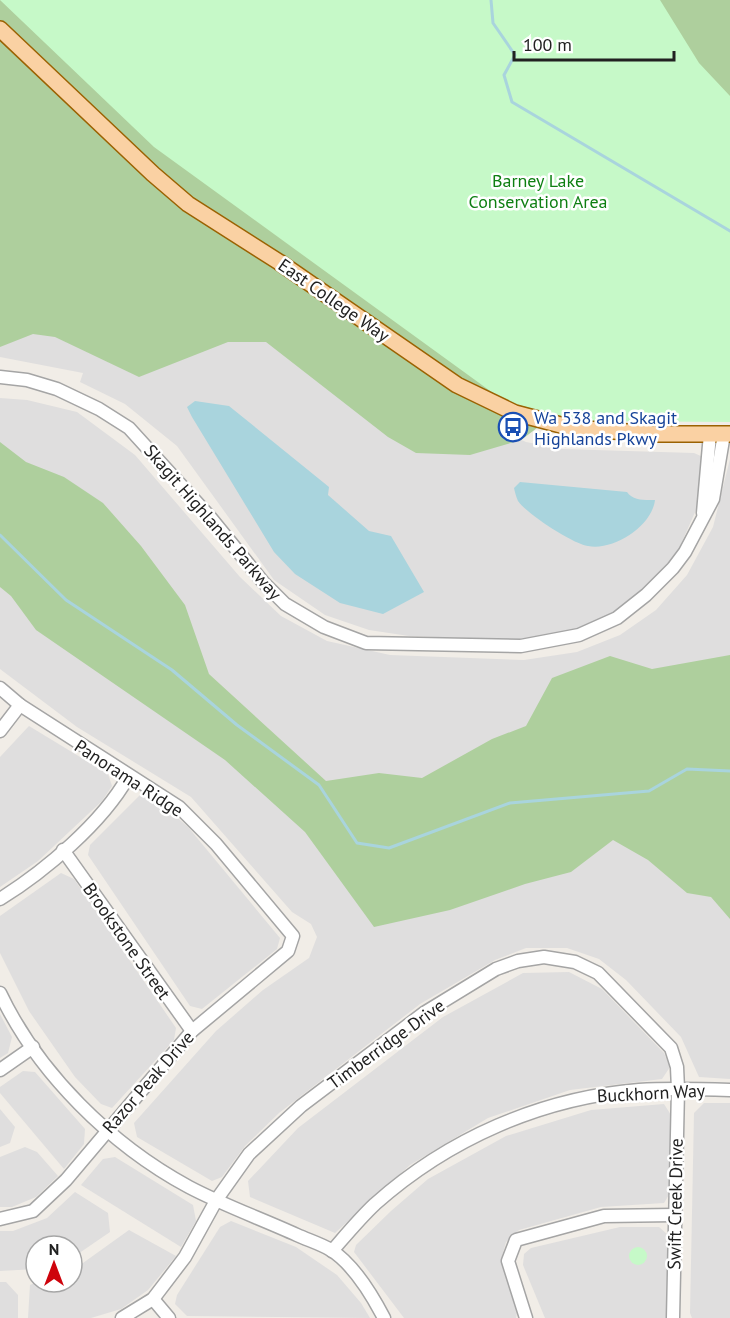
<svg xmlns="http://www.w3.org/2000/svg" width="730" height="1318" font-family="'PT Sans',sans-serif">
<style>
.residential{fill:#dfdede}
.forest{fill:#aecf9d}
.park{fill:#c6f9c8}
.water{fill:#a9d4dd}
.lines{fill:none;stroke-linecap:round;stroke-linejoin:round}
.stream{stroke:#a9d4dd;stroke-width:3}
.minor-casing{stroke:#a5a5a5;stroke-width:15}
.major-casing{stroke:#9b6202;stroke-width:18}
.minor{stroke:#fff;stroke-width:12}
.major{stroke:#fad1a3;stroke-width:15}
.labels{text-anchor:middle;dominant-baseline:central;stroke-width:5;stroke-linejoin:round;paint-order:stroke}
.park-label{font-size:18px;fill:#0e7f12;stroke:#fff}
.street-label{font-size:18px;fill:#212121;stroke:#fff}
.transit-label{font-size:18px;fill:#164399;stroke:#fff;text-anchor:start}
</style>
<rect width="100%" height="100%" fill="#f1ede7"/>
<g class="residential">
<polygon points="0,70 481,422 526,442 562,449 694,453 703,457 700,501 677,553 632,602 603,620 562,635 518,640 409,636 369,630 325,615 274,580 177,446 125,404 80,382 83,373 0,357"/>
<polygon points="0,398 27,400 77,412 135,455 240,577 281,616 327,641 390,655 524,660 577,652 620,635 656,610 687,575 713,527 730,459 730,1079 699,1077 681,1037 626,980 599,959 567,948 526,948 495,960 420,1004 279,1113 245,1146 222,1177 212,1181 137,1137 134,1123 216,1031 263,990 309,958 317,937 311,924 292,912 191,797 77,727 0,669"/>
<polygon points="29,726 108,774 112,786 102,801 38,861 0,887 0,757"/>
<polygon points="140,795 166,808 188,827 280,938 277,949 202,1009 190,1006 88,855 90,845"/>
<polygon points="61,873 74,879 176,1028 174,1040 112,1108 101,1104 75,1077 29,1011 0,953 0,916"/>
<polygon points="569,972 602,989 664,1053 670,1067 662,1079 570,1090 488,1118 410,1165 335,1233 250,1197 248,1181 298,1128 443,1017 523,973"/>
<polygon points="0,1014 12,1037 8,1053 0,1058"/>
<polygon points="23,1071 35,1072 85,1129 84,1144 64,1169 0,1093 0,1087"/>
<polygon points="704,1103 730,1103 730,1318 692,1318 690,1313 694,1113"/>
<polygon points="664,1104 671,1115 670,1193 664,1203 601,1207 519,1230 506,1242 501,1260 517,1313 516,1318 404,1318 354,1252 356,1245 391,1211 428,1179 506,1136 591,1110"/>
<polygon points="0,1109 15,1127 10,1143 0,1147"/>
<polygon points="25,1147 37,1152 58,1176 36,1197 12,1207 0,1207 0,1157"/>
<polygon points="115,1157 193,1205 196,1221 181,1247 81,1185 103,1159"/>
<polygon points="75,1192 108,1213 110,1232 72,1258 72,1246 36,1246 36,1269 0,1271 0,1231 13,1231 47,1218"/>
<polygon points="231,1221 296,1247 337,1275 361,1303 370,1318 187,1316 175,1304 177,1295 220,1227"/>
<polygon points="620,1227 659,1227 668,1235 666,1318 545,1318 523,1265 524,1254 531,1248"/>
<polygon points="129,1230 176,1256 148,1290 121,1309 91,1318 28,1318 30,1285 37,1282 72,1282 72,1268 83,1263"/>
<polygon points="0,1282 6,1282 18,1295 18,1318 0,1318"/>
</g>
<g class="forest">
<polygon points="0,0 730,0 730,412 565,407 521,440 470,455 416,453 388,437 266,342 228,342 139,377 55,337 33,334 0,347"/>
<polygon points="0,442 26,462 64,477 103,503 141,546 185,605 209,674 326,781 379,773 422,778 492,739 526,726 552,678 610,656 652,669 730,655 730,919 711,897 687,893 648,860 613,840 571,872 525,884 450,910 374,927 305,832 225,760 36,630 11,596 0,587"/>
</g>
<g class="park">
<polygon points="0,0 660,0 699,63 730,96 730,422 577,421 504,401 154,147"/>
<circle cx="638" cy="1256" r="9"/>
</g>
<g class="water">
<polygon points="195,401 229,406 329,487 328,495 369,531 391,536 424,592 383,614 340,603 295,574 274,552 192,417 187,407"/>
<path d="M520,482l107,10c6,9 18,8 28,8 -3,26 -41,51 -67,46 -15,-2 -61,-32 -70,-45 -2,-4 -3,-9 -4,-13z"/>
</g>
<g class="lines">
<g class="stream">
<polyline points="491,0 493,23 515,55 504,75 512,102 730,231"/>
<polyline points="0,535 66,600 172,670 237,725 319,785 357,843 389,848 510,803 649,791 687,769 730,771"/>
</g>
<g class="minor-casing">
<g id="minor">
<polyline points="0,377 27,380 57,389 99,409 129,428 210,517 263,582 285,604 324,627 366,643 521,646 579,635 617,618 646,595 673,568 685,552 713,499 724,434"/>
<polyline points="703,513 710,434"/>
<polyline points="0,688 20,705 179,807 216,844 293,936 288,951 192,1031 66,1180 33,1211 0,1219"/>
<polyline points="0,731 20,705"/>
<polyline points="63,850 192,1031"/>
<path d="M0,899c45,-28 102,-76 128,-122"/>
<path d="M0,993c38,80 111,152 189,194 34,18 73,32 108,48 11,5 24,9 34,15 22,14 41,45 53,68"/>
<polyline points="0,1070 33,1047"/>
<path d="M332,1251c14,-16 28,-33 43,-47 73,-65 166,-106 264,-114 30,-2 61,-1 91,0"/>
<polyline points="153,1299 169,1318"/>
<polyline points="122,1318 153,1299 185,1257 217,1199 249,1154 301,1106 424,1013 496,969 518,961 544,957 575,962 598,973 671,1048 677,1067 678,1089 673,1318"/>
<polyline points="526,1318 508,1261 516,1240 604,1216 674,1215"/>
</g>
</g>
<g class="major-casing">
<polyline id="major" points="0,29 153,174 188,204 279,262 457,385 515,413 572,428 655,434 730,434"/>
</g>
<use href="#minor" class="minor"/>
<use href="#major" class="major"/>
</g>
<defs>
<g id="bus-ring" transform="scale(1.5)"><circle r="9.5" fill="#fff" stroke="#1a4fb4" stroke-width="1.5"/><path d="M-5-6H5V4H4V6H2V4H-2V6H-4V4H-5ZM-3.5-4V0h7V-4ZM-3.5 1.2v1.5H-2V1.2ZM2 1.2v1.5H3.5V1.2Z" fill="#1a4fb4"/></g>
</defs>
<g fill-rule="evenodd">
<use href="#bus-ring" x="513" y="427"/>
</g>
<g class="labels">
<g class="park-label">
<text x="538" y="180">Barney Lake<tspan x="538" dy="21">Conservation Area</tspan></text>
</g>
<g class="street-label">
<text transform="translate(334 300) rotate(35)">East College Way</text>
<text transform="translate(213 522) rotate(49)">Skagit Highlands Parkway</text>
<text transform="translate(129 778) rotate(33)">Panorama Ridge</text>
<text transform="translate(127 941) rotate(55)">Brookstone Street</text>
<text transform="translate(386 1044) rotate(-36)">Timberridge Drive</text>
<text transform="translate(148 1082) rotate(-49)">Razor Peak Drive</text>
<text transform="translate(651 1093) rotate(-3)">Buckhorn Way</text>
<text transform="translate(675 1204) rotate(-89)">Swift Creek Drive</text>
</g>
<g class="transit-label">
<text x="534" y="417">Wa 538 and Skagit<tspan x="534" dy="21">Highlands Pkwy</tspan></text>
</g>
</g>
<g transform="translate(54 1264)"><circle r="28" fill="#ffffff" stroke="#a6a6a6" stroke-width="1.5"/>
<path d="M0-4.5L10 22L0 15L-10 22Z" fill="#ce030c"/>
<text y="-9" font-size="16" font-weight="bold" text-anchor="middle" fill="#212121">N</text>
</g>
<path d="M514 51v9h160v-9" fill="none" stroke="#212121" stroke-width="3"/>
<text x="523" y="51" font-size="18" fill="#212121" stroke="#ffffff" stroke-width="4.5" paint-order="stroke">100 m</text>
</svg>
